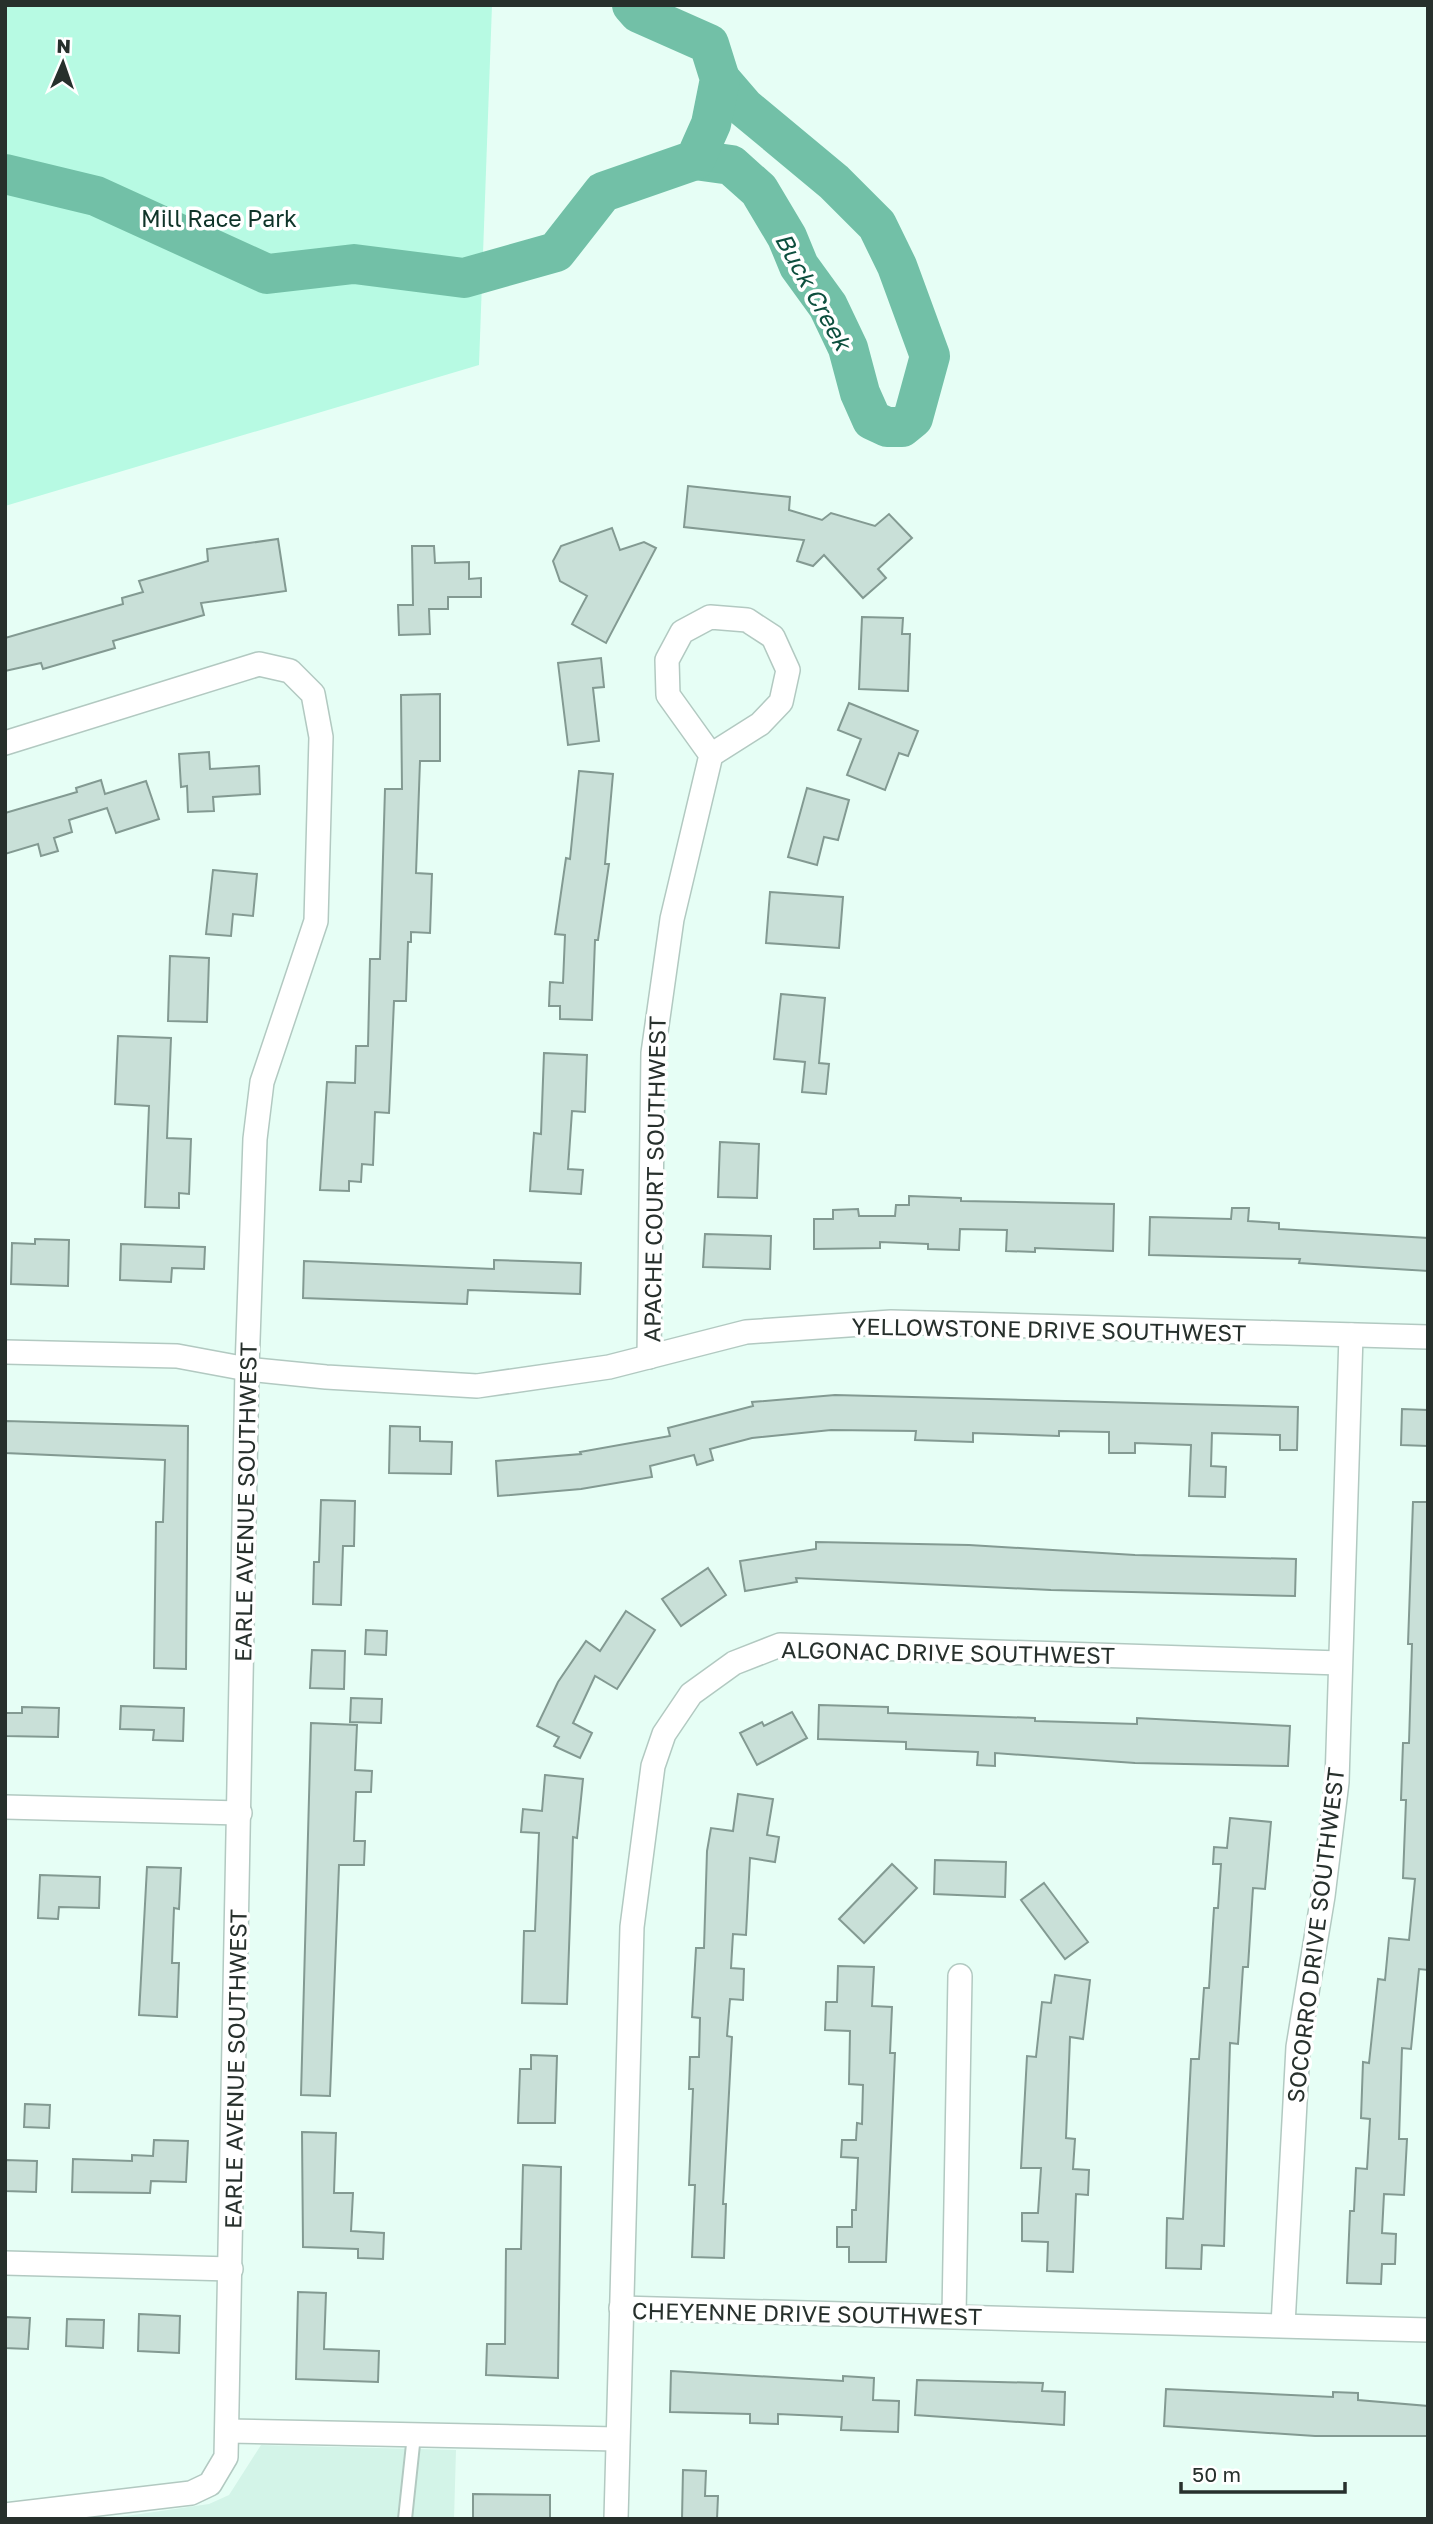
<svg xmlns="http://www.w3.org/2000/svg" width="1433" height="2524" font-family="'Golos Text',sans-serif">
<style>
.built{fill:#d3f4e8}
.green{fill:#b7fae3}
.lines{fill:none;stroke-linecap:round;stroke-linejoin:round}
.river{stroke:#72c0a7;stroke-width:40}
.building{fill:#c9e0d8;stroke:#839a92;stroke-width:2}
.service-casing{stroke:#b2c9c1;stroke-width:16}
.minor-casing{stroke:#b2c9c1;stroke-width:26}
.service{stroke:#fff;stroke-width:12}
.minor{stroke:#fff;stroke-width:23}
.labels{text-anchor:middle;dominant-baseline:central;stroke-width:7;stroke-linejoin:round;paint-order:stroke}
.park-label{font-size:23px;fill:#0f3429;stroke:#fff}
.street-label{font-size:23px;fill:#27302c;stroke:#fff}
.water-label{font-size:24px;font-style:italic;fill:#0d4f3e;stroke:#fff}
</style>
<rect width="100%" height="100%" fill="#e6fef5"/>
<polygon class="built" points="261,2445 456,2450 454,2519 106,2519 209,2504 229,2495"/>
<polygon class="green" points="5,5 492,5 479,365 5,506"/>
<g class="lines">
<g class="river">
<polyline points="695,160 731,165 759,190 787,237 799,266 828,306 848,348 860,393 872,420 887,427 902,427 913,418 930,356 897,266 877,225 834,182 745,108 720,79"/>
<polyline points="5,174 96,196 267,274 354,264 464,278 556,252 603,192 695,160 711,124 720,79 709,44 639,13 632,5"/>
</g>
</g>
<g class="building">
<polygon points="688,486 790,497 789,510 822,520 831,513 875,526 889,514 912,538 878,569 886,578 863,598 824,555 813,566 797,561 804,540 684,527"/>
<polygon points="612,528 620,550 644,542 656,548 606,643 572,624 587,596 560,581 553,561 561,546"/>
<polygon points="278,539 286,591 201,603 204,615 113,641 115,648 43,669 41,663 5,671 5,638 123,604 122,598 143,592 139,581 208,561 207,549"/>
<polygon points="412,546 434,546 435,563 469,562 469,579 481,578 481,597 448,597 448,609 429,609 430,634 399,635 398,605 413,605"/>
<polygon points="862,617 903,618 902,634 910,634 908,691 859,689"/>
<polygon points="601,658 604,687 593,688 599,741 568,745 558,663"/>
<polygon points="440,694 440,761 420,761 416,873 432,874 430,933 411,932 411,942 408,942 406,1001 394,1001 389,1113 375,1112 373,1165 362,1164 361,1182 349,1181 349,1191 320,1190 327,1082 355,1083 356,1046 368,1046 370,959 380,959 385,789 402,789 401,695"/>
<polygon points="849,703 918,731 908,756 899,753 885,790 847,775 861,739 838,730"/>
<polygon points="209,752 210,769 259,766 260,794 213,797 214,811 188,812 187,786 181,787 179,754"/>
<polygon points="579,771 613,774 605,864 609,864 598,940 595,940 592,1020 560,1019 560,1006 549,1006 550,982 563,983 565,935 555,934 566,858 570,859"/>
<polygon points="101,780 105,794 146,781 159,819 116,833 107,808 69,820 72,832 54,838 58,851 41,856 38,844 5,854 5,813 77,792 76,788"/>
<polygon points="807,788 849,800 838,840 824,837 817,865 788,857"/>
<polygon points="213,870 257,874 253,916 233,914 231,936 206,934"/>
<polygon points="770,892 843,897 839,948 766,943"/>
<polygon points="170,956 209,958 207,1022 168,1021"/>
<polygon points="781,994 825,998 819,1063 829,1064 826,1094 802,1092 805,1062 774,1059"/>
<polygon points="118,1036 171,1038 167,1138 191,1139 189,1194 179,1193 179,1208 145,1207 149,1106 115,1104"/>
<polygon points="544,1053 587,1055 585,1112 572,1111 568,1169 583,1170 581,1194 530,1191 534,1133 541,1134"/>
<polygon points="720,1142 759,1144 757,1198 718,1197"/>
<polygon points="909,1196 961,1198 961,1201 1114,1204 1113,1251 1035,1248 1035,1252 1006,1251 1007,1230 960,1229 959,1250 928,1249 928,1244 880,1242 880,1248 814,1249 814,1219 833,1219 833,1210 858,1209 859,1216 895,1216 896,1205 909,1205"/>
<polygon points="1232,1208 1249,1208 1248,1221 1279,1223 1279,1229 1428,1238 1428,1271 1299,1263 1300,1259 1149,1255 1150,1217 1231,1219"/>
<polygon points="705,1234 771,1236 770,1269 703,1267"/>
<polygon points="35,1239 69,1240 68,1286 11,1284 12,1243 35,1244"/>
<polygon points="121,1244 205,1247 204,1269 172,1268 171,1282 120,1280"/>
<polygon points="494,1260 581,1263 580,1294 468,1290 467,1304 303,1298 304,1261 494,1269"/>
<polygon points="835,1395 1298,1407 1297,1450 1280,1450 1280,1435 1212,1433 1211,1466 1226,1467 1225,1497 1189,1496 1191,1445 1135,1443 1135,1453 1109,1453 1109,1432 1059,1431 1059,1436 973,1433 973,1442 915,1440 916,1431 831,1430 752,1438 710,1449 713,1460 697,1465 694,1455 650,1466 652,1477 581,1489 498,1496 496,1461 581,1454 580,1452 670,1436 668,1428 753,1406 752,1402"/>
<polygon points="1402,1409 1428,1410 1428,1446 1401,1445"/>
<polygon points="5,1421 188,1426 186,1669 154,1668 156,1522 163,1522 165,1460 5,1453"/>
<polygon points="390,1426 420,1427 420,1441 452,1442 451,1474 389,1473"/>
<polygon points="321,1500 355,1501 354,1546 343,1546 341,1605 313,1604 314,1562 319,1562"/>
<polygon points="1413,1502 1428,1502 1428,1970 1419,1969 1411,2049 1402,2048 1399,2139 1407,2139 1404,2195 1384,2194 1382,2233 1396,2234 1395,2264 1382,2264 1381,2284 1347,2283 1350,2211 1354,2211 1356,2168 1367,2169 1370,2119 1361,2118 1363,2062 1369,2063 1378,1979 1385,1980 1389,1938 1409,1940 1415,1879 1403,1878 1406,1800 1401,1800 1403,1743 1409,1743 1412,1644 1408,1644"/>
<polygon points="816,1542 969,1545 1135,1555 1296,1559 1295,1596 1051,1590 796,1578 797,1582 745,1591 740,1561 816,1549"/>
<polygon points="708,1568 726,1595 681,1626 662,1599"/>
<polygon points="626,1611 655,1630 617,1689 595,1676 573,1723 592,1733 580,1758 554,1746 559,1737 537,1726 558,1682 586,1641 600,1651"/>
<polygon points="366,1630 387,1631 386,1655 365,1654"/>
<polygon points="312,1650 345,1651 344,1689 310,1688"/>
<polygon points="351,1698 382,1699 381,1723 350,1722"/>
<polygon points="819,1705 888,1707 888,1713 1035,1718 1035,1721 1137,1724 1137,1718 1290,1726 1288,1766 1135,1763 995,1753 995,1766 977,1765 978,1752 906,1749 906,1742 818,1739"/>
<polygon points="121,1706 184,1708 183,1741 153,1740 154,1730 120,1729"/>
<polygon points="22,1707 59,1708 58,1737 5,1736 5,1713 22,1713"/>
<polygon points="792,1712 807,1738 757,1765 740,1733 762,1722 764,1726"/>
<polygon points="311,1723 357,1725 355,1770 372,1771 371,1792 356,1792 354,1841 365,1841 364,1865 339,1865 330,2096 301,2095"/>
<polygon points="545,1775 583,1779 577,1838 573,1837 567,2004 522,2003 524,1931 535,1931 539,1833 521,1832 523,1809 542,1811"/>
<polygon points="738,1794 773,1799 767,1835 779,1837 775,1862 750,1858 746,1935 733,1934 731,1968 744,1969 743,2000 730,1999 727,2036 732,2037 723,2204 726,2204 724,2258 692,2257 695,2185 689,2185 693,2089 689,2089 690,2057 699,2057 700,2018 692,2017 696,1948 704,1948 707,1851 711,1828 733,1831"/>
<polygon points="1230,1818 1271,1822 1265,1889 1253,1888 1248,1967 1243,1967 1238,2044 1230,2043 1224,2246 1202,2245 1201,2269 1166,2268 1167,2218 1183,2219 1191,2059 1199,2059 1204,1988 1209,1988 1214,1908 1218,1908 1221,1864 1213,1864 1214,1847 1227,1848"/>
<polygon points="935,1860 1006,1862 1005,1897 934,1894"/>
<polygon points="892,1864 917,1888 864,1943 839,1919"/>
<polygon points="147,1867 181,1868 179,1909 174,1908 172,1963 179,1963 177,2017 139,2015"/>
<polygon points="40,1875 100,1877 99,1908 59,1907 58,1919 38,1918"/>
<polygon points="1044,1883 1088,1942 1065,1959 1021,1900"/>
<polygon points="838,1966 874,1967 872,2006 892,2007 890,2053 895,2053 886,2262 849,2262 849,2247 837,2247 837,2227 852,2227 852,2210 856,2210 858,2158 841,2157 842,2140 856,2140 857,2123 862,2124 863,2085 849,2084 850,2031 825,2030 826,2002 837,2002"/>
<polygon points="1055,1975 1090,1980 1083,2039 1070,2037 1066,2138 1075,2139 1073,2169 1089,2170 1088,2195 1076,2194 1073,2272 1047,2271 1048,2242 1022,2241 1022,2213 1038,2213 1041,2168 1021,2168 1027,2056 1036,2057 1042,2002 1051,2003"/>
<polygon points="531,2055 557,2056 555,2123 518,2123 520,2069 531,2069"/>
<polygon points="25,2104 50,2105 49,2128 24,2127"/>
<polygon points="302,2132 336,2133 334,2193 353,2193 351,2231 384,2233 383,2259 358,2258 358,2249 303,2247"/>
<polygon points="154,2140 188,2141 186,2182 151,2181 150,2193 72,2192 73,2159 132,2161 132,2155 153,2156"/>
<polygon points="5,2160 37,2161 36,2192 5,2191"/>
<polygon points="523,2165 561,2167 558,2378 486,2375 487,2344 505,2344 506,2249 521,2249"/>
<polygon points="298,2292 326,2293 324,2349 379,2351 378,2382 296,2379"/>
<polygon points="139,2314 180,2316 179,2353 138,2351"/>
<polygon points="5,2317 30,2318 28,2349 5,2348"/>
<polygon points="67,2319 104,2320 103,2348 66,2346"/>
<polygon points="671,2371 843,2381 843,2376 874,2378 873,2400 899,2401 898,2432 841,2430 842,2417 778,2414 778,2424 750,2423 750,2414 670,2412"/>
<polygon points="917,2380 1043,2383 1042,2391 1065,2392 1064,2425 915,2415"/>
<polygon points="1166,2389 1333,2397 1333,2392 1358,2393 1358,2400 1428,2406 1428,2436 1315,2436 1164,2426"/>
<polygon points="683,2470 706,2471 705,2496 718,2496 717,2519 682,2519"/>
<polygon points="473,2494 550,2495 550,2519 473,2519"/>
</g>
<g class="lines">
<g class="service-casing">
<polyline id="service" points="405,2519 414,2435"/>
</g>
<g class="minor-casing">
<g id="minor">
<polyline points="5,743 259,664 290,671 313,694 321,737 316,921 262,1082 255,1139 247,1369 226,2457 210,2484 191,2493 5,2515"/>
<polyline points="5,1352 177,1356 247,1369 326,1377 477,1386 609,1367 746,1332 891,1322 1428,1337"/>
<polyline points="649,1357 653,1053 672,919 711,755 760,724 781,702 788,670 773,637 747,620 710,617 682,632 667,660 668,695 711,755"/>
<polyline points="5,1807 240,1813"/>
<polyline points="5,2263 231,2269"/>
<polyline points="621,2308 1428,2330"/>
<polyline points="954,2315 960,1976"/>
<polyline points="1283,2325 1298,2047 1323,1896 1337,1782 1351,1335"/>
<polyline points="228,2431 617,2439"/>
<polyline points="616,2519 632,1927 653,1766 664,1734 691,1694 734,1663 780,1645 1340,1663"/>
</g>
</g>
<use href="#service" class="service"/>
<use href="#minor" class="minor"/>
</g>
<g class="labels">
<g class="park-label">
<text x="219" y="218">Mill Race Park</text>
</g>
<g class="street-label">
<text transform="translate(654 1179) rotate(-89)">APACHE COURT SOUTHWEST</text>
<text transform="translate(1049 1329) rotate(1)">YELLOWSTONE DRIVE SOUTHWEST</text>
<text transform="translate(245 1502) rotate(-89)">EARLE AVENUE SOUTHWEST</text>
<text transform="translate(948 1652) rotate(1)">ALGONAC DRIVE SOUTHWEST</text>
<text transform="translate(1315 1935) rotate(-83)">SOCORRO DRIVE SOUTHWEST</text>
<text transform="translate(235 2069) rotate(-89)">EARLE AVENUE SOUTHWEST</text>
<text transform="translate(807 2313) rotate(1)">CHEYENNE DRIVE SOUTHWEST</text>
</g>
<g class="water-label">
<text transform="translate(814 291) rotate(61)">Buck Creek</text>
</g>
</g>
<rect width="1433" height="2524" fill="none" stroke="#27302c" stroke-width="14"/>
<g transform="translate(63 63) rotate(2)" stroke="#ffffff" stroke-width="5" paint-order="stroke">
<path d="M0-5L12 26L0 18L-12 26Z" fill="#27302c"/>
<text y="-10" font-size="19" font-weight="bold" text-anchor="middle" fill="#27302c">N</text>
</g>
<path d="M1181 2482v10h164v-10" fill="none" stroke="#27302c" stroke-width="3.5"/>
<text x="1192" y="2482" font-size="21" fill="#27302c" stroke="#ffffff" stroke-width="5" paint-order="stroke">50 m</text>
</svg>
